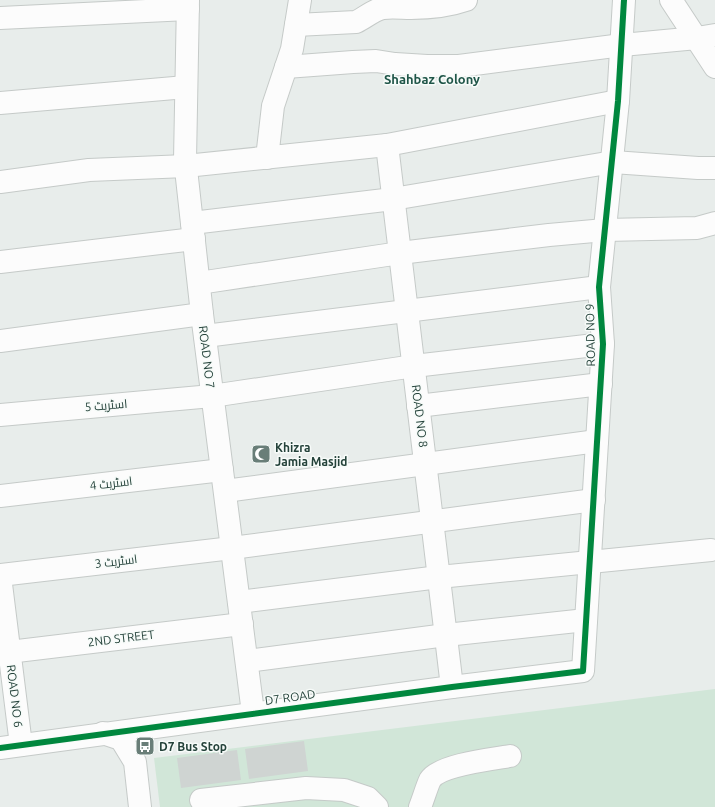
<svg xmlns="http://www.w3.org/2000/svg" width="715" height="807" font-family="Ubuntu,Cairo,sans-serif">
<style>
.green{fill:#d1e6d8}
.building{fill:#cfd4d2}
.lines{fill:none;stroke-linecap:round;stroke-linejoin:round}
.minor-casing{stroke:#c5cac8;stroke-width:24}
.minor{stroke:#fcfcfc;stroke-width:22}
.cycleway-casing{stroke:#f7fbf9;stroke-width:8}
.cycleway{stroke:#00873e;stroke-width:6}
.labels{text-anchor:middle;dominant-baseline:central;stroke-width:3;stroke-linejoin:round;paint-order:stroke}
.street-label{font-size:12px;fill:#24423a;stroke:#f7fbf9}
.poi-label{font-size:12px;font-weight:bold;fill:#24423a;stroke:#f7fbf9;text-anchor:start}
.neighbourhood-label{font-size:13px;font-weight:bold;fill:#1f5548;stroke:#f7fbf9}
</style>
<rect width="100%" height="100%" fill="#e8edeb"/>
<polygon class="green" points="715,689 715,807 160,807 154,758"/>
<g class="building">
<polygon points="304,741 308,771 249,779 245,749"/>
<polygon points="237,750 241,780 181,788 177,758"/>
</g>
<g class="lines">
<g class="minor-casing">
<g id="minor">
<polyline points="188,0 185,160 202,314 253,713"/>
<polyline points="671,0 715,67"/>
<polyline points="0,18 188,9"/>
<path d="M296,25l60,-3c9,-4 17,-12 27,-14 9,-1 19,0 28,0 19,0 38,-2 55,-8"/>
<polyline points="286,67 353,62 376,61 395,64 427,66 459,66 622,45 697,38 715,35"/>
<polyline points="0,103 186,87"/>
<polyline points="387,145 452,687"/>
<polyline points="267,158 273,106 292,49 300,0"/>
<polyline points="0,182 89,170 186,166 387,145 618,101"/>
<polyline points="192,223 393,199 613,162 698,168 715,168"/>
<polyline points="0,262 194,239"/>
<polyline points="199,283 400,253 549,235 605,230 697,228 715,223"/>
<polyline points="205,336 599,287"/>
<polyline points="0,341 202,314"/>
<polyline points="418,406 601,384"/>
<polyline points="0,415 212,396 414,366 603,344"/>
<polyline points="225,491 597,441"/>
<polyline points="0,496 222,470"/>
<polyline points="0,575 232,548 594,500"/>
<polyline points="0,576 21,745"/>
<polyline points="239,602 439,577 711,550"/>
<polyline points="0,653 242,624"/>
<polyline points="247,661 446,635 586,620"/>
<polyline points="103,733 121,739 135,762 140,807"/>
<polyline points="0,748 452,687 583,671 603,344 599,287 618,101 624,0"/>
<polyline points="201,800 306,788 344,790 368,798 377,807"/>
<path d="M420,807c3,-7 7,-21 10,-27 9,-15 62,-21 80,-24"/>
</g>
</g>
<use href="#minor" class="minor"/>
<g class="cycleway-casing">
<polyline id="cycleway" points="0,748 452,687 583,671 603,344 599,287 618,101 624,0"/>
</g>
<use href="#cycleway" class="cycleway"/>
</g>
<defs>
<g id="mosque-square" transform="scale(1)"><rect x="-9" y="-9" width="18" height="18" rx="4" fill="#697e78" stroke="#f7fbf9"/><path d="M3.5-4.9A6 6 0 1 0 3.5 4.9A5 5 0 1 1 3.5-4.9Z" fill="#fff"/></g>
<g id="bus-square" transform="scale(1)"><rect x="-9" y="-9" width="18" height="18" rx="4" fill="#697e78" stroke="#f7fbf9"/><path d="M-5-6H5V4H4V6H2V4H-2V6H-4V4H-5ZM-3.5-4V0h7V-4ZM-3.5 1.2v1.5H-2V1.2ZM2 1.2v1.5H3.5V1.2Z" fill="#fff"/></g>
</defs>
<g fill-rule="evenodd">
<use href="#mosque-square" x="261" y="454"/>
<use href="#bus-square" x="145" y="746"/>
</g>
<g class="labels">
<g class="street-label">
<text transform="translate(590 335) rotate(-91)">ROAD NO 9</text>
<text transform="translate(207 357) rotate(83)">ROAD NO 7</text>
<text transform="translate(106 405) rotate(-5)">اسٹریٹ 5</text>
<text transform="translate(420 416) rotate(83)">ROAD NO 8</text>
<text transform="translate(111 483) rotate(-7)">اسٹریٹ 4</text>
<text transform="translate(116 561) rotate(-7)">اسٹریٹ 3</text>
<text transform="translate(121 638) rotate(-7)">2ND STREET</text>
<text transform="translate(15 696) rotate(83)">ROAD NO 6</text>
<text transform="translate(290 697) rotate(-8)">D7 ROAD</text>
</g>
<g class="poi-label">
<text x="275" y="447">Khizra<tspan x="275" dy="14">Jamia Masjid</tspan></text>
<text x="159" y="746">D7 Bus Stop</text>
</g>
<g class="neighbourhood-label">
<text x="432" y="79">Shahbaz Colony</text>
</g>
</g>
</svg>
